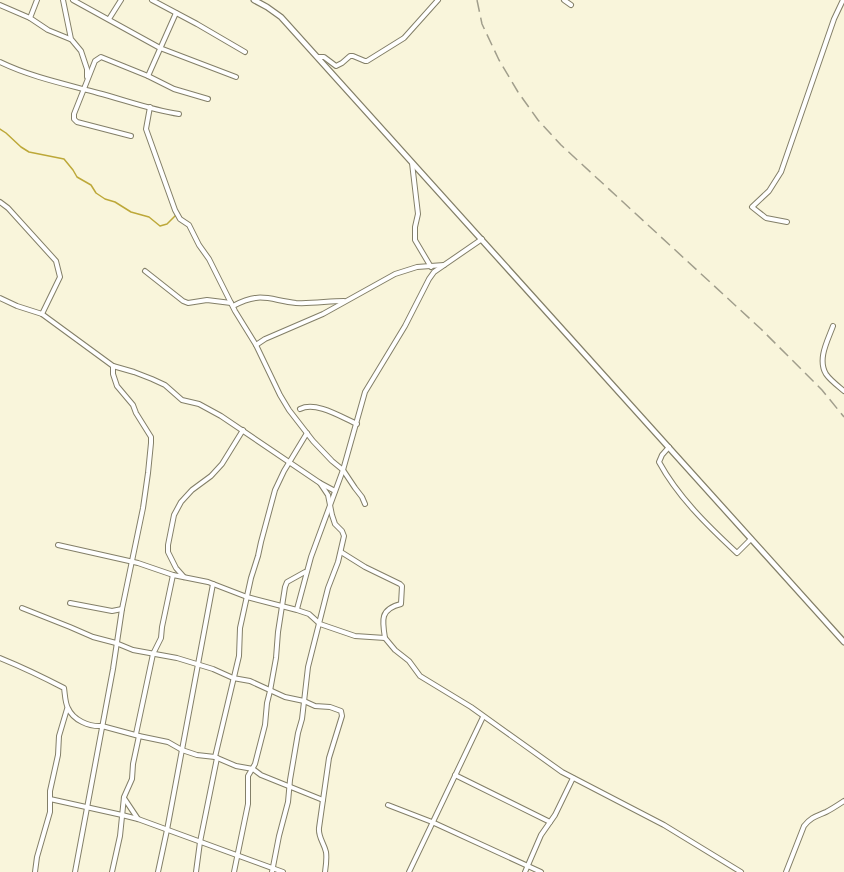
<svg xmlns="http://www.w3.org/2000/svg" width="844" height="872" font-family="'Fira Sans Condensed',sans-serif">
<style>
.lines{fill:none;stroke-linecap:round;stroke-linejoin:round}
.stream{stroke:#bda839;stroke-width:1.5}
.street-casing{stroke:#837f68;stroke-width:6}
.secondary-casing{stroke:#837f68;stroke-width:7}
.street{stroke:#fff;stroke-width:4}
.secondary{stroke:#fff;stroke-width:4.5}
.rail{stroke:#a19e8c;stroke-width:1.5;stroke-dasharray:12 6;stroke-linecap:butt}
</style>
<rect width="100%" height="100%" fill="#f9f5db"/>
<g class="lines">
<polyline class="stream" points="0,129 6,133 21,147 29,152 64,159 73,170 77,177 91,185 96,193 105,199 115,202 131,212 149,217 160,226 167,224 176,215"/>
<g class="street-casing">
<g id="street">
<polyline points="37,0 30,18 48,30 70,39"/>
<polyline points="63,0 71,39 81,51 87,69 87,77"/>
<polyline points="73,0 160,48 236,77"/>
<polyline points="152,0 197,24 245,52"/>
<polyline points="564,0 571,5"/>
<polyline points="0,5 30,18"/>
<polyline points="109,19 121,0"/>
<polyline points="318,57 324,57 336,66 342,63 350,56 353,56 365,61 367,61 404,38 438,0"/>
<path d="M0,62c31,15 65,22 98,31 27,7 53,17 81,21"/>
<polyline points="148,76 176,13"/>
<polyline points="150,107 146,129 175,210 180,219 189,225 199,245 209,259 235,311 256,345 280,395 289,410 313,441 332,461 343,470 355,488 362,497 365,504"/>
<polyline points="131,136 77,122 74,119 74,114 95,61 101,57 148,76 174,89 208,99"/>
<polyline points="412,163 418,214 415,227 415,240 431,267"/>
<polyline points="0,202 8,208 56,261 60,277 42,314"/>
<polyline points="787,222 766,218 752,207 769,191 781,172 834,19 843,0"/>
<polyline points="145,271 183,301 188,303 207,300 231,303"/>
<polyline points="0,298 17,306 42,314 113,366 134,372 152,379 165,385 182,400 199,404 221,416 320,483 335,491"/>
<path d="M233,306c28,-15 36,-6 63,-3 15,1 33,-2 48,-2"/>
<path d="M833,326c-5,14 -16,33 -7,48 4,6 12,12 18,17"/>
<polyline points="256,345 265,339 323,314 395,274 417,267 444,265"/>
<path d="M300,409c16,-8 41,8 57,15"/>
<path d="M669,447l-7,8 -3,7c19,35 49,64 78,91l14,-14"/>
<polyline points="58,545 138,563 173,575 208,582 247,597 297,610 309,614 320,624 355,636 385,638 395,650 409,661 420,676 471,707 562,772 664,825 741,872"/>
<path d="M341,552l24,15 35,17 2,2 -1,18c-21,5 -19,16 -16,34"/>
<polyline points="184,577 176,568 168,552 168,545 174,515 181,502 192,490 211,476 222,464 243,430"/>
<polyline points="70,603 112,611 122,609"/>
<path d="M22,608l48,19 23,10 23,6 17,7 44,8 36,11 20,9 17,3 35,16 19,4 11,5 15,1 11,4 1,5 -13,42 -10,70c-1,9 5,15 7,24 1,7 0,13 -1,20"/>
<polyline points="297,609 311,557 343,470 365,392 405,326 429,279 434,272 482,239"/>
<path d="M0,658c22,9 43,19 64,30 1,6 1,15 4,20 5,12 21,19 34,18l37,10 29,6 14,8 15,5 18,2 21,9 17,3 8,6 62,25"/>
<polyline points="136,734 153,654 161,638 162,627 173,575"/>
<polyline points="215,757 239,656 240,628 251,578 258,556 261,542 275,490 284,471 307,433"/>
<polyline points="455,775 550,822"/>
<polyline points="124,798 138,819"/>
<polyline points="50,799 122,815 138,819 283,872"/>
<polyline points="388,805 432,822 541,872"/>
<polyline points="35,872 37,857 50,812 50,791 58,755 59,736 67,709"/>
<polyline points="75,872 113,669 122,609 143,508 148,473 151,443 151,437 136,413 133,405 117,386 113,374 113,366"/>
<polyline points="112,872 120,836 124,797 132,779 133,764 139,736"/>
<polyline points="158,872 167,830 213,584"/>
<polyline points="196,872 200,842 217,758"/>
<polyline points="234,872 248,804 248,776 255,764 265,725 267,703 270,691 276,658 278,632 285,587 287,582 305,572"/>
<polyline points="272,872 279,836 288,802 290,780 298,733 302,719 308,667 328,588 338,562 344,536 342,531 335,524 332,515 328,495 320,483"/>
<polyline points="409,872 483,717"/>
<polyline points="525,872 541,835 555,815 573,778"/>
<path d="M786,872l18,-46c7,-9 13,-10 22,-14 6,-3 12,-7 18,-11"/>
</g>
</g>
<g class="secondary-casing">
<polyline id="secondary" points="254,0 267,7 281,17 844,642"/>
</g>
<use href="#street" class="street"/>
<use href="#secondary" class="secondary"/>
<polyline class="rail" points="477,0 482,24 499,60 518,92 538,120 561,145 761,329 822,390 844,417"/>
</g>
</svg>
